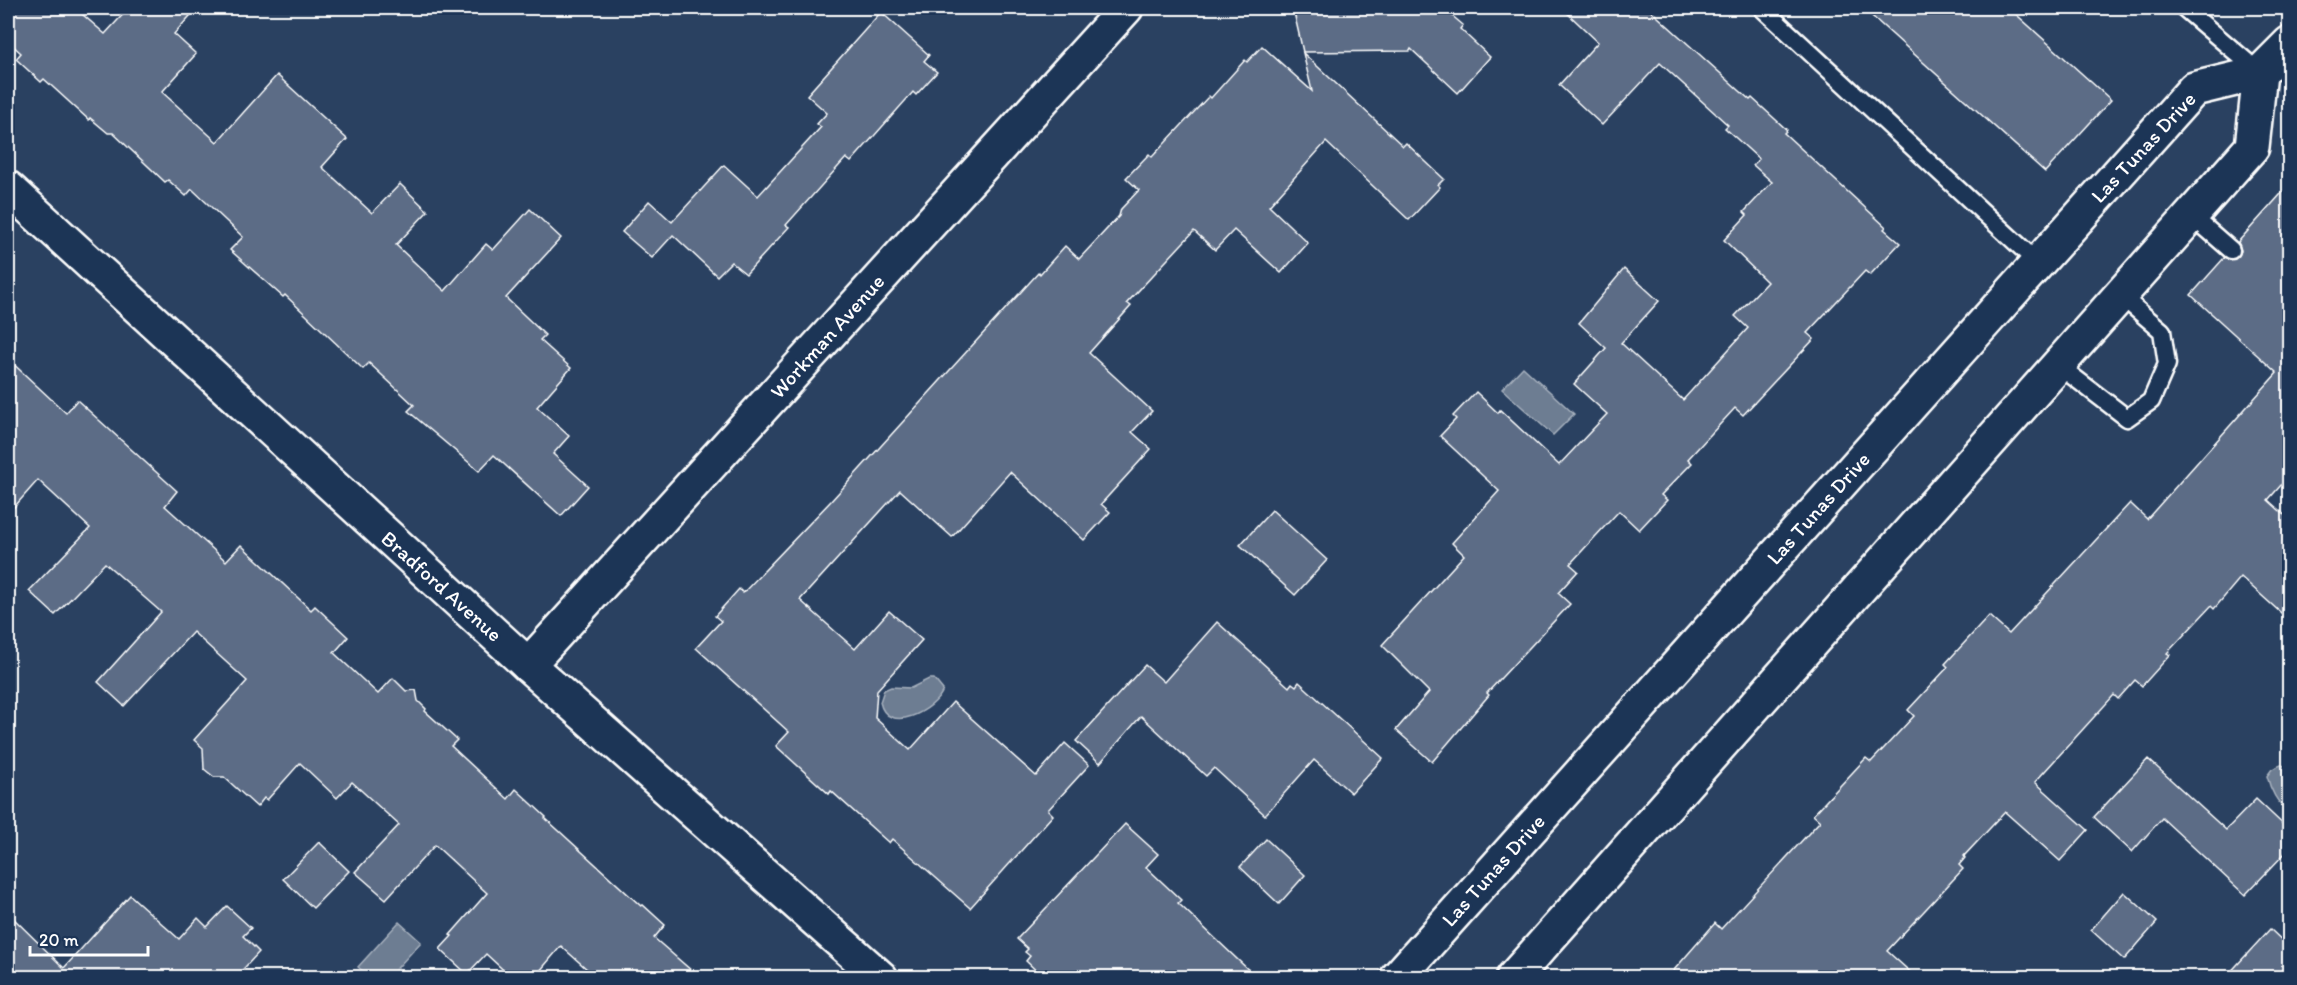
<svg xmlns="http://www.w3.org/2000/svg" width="2297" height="985" font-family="Itim,sans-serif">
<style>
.water{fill:#6d7d92;stroke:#a7b1be;stroke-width:1.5}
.building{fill:#5b6c86;stroke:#fff;stroke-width:1.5}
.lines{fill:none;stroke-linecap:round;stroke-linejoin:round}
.lane-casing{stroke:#fff;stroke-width:21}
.street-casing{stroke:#fff;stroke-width:38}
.primary-casing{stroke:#fff;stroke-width:38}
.lane{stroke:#1d3557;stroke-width:16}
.street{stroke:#1d3557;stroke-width:33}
.primary{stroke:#1d3557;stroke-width:33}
.labels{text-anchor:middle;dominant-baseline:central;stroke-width:5;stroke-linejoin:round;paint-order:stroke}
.street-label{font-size:21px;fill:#fff;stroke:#1d3557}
</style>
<rect width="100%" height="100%" fill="#2a4161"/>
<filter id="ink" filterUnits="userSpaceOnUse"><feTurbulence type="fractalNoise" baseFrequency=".0167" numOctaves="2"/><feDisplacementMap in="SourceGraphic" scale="12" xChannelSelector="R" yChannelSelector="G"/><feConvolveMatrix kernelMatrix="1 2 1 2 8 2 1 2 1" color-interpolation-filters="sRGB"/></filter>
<g filter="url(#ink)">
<g class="water">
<polygon points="1523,367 1574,414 1553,435 1502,389"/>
<path d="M929,679h5l9,11c-7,20 -56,46 -63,12l4,-12 7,-3 20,1z"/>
<path d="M2281,765l8,2v43c-12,-5 -19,-22 -22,-34l5,-7z"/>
<polygon points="399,922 421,942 389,977 370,977 358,967"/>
</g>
<g class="building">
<polygon points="8,8 75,8 105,34 129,8 197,8 174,34 196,54 162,92 217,142 277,75 347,139 322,167 372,213 400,184 428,211 396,245 445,291 486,244 493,250 530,209 561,238 506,298 545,335 540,340 571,368 537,407 569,436 553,454 588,486 561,516 494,455 479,471 408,411 414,405 369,363 363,369 285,295 283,297 230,250 243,237 192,189 186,196 168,180 165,182 113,133 108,133 90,118 89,120 44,79 41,82 16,59 21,53 8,41"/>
<polygon points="1293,8 1443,8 1463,25 1460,29 1490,57 1458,93 1411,49 1410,51 1303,52"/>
<polygon points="1562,8 1648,8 1750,100 1752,98 1787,130 1784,133 1886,227 1884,229 1900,243 1870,275 1865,271 1807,333 1814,339 1743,415 1735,408 1688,459 1692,463 1661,495 1667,500 1639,530 1619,511 1570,564 1578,571 1558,593 1570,604 1487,693 1489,695 1432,762 1396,730 1429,692 1382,645 1464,555 1452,543 1499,491 1440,436 1456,419 1453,416 1476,392 1498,413 1500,410 1559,465 1607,414 1574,384 1606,348 1579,323 1624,269 1659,301 1621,343 1683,400 1748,328 1735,316 1767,282 1724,240 1747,215 1744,212 1772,182 1753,165 1759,159 1725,128 1728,125 1660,63 1602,125 1559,85 1598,42"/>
<polygon points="1863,8 2009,8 2111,100 2045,172"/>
<polygon points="881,12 929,55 924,61 937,72 916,95 913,92 851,162 846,158 786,225 789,227 746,274 731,262 717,276 673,235 652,258 622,232 649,201 672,222 724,165 758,196 821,127 817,124 827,113 807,95"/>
<polygon points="1262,46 1312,91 1303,53 1403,146 1406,143 1444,179 1438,185 1440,187 1409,220 1326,142 1269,206 1308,243 1281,273 1234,230 1215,250 1194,231 1127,303 1131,306 1089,353 1152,411 1132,432 1151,449 1101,504 1110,512 1084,540 1010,472 952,537 900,490 800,600 855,649 889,611 922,640 877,690 875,718 910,750 953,702 1036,776 1065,743 1089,765 1048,810 1053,815 970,908 892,839 889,843 831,791 829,794 776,746 789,732 696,648 721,621 715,616 739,589 743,593 831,501 1039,272 1040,274 1065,246 1079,259 1119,216 1121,209 1139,190 1126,178 1149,154 1152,157 1209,96 1211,98 1245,60 1247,62"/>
<polygon points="2289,185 2289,476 2268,500 2289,519 2289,620 2241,577 2214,609 2211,606 2167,653 2170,655 2142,686 2135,680 2118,699 2114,695 2035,782 2088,830 2060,861 2005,812 1964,856 1965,858 1959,865 1963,869 1887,951 1917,978 1667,978 1715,923 1721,929 1820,821 1813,815 1866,758 1871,762 1914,716 1908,710 1948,667 1945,664 1989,616 2009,634 2130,503 2147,519 2277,373 2191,295 2224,258 2230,260 2238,257 2241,251 2238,242"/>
<polygon points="8,359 66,413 77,400 177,491 165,506 226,561 241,545 311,610 315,606 348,637 334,653 378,694 393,678 406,691 416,690 418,701 426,709 425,711 457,740 451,746 508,799 516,789 546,817 545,818 641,906 643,905 665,925 654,938 700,978 597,978 561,946 534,978 512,978 486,954 467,974 440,949 452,936 450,935 487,893 435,845 386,899 355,872 399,825 352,782 337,798 300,763 267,800 264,798 257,807 224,777 214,777 204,769 203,748 194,740 247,681 193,632 124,706 98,682 161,612 105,563 55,615 29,591 90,528 38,480 8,514"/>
<polygon points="1272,510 1327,560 1295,595 1240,545"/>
<polygon points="1217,622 1289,687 1292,683 1296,686 1299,682 1383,758 1351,793 1314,760 1265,815 1214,768 1206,776 1141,716 1100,763 1076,741 1145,665 1164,682"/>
<polygon points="2148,759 2226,830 2256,799 2289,830 2289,849 2245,895 2162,818 2132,852 2094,817"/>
<polygon points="1125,824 1158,854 1146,867 1181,900 1178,903 1257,978 1044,978 1026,961 1030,956 1025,952 1028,949 1017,939"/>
<polygon points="1266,839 1305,875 1279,904 1240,867"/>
<polygon points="319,842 349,871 313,908 283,879"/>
<polygon points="2124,892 2157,922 2124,960 2091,930"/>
<polygon points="130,895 179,939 198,918 207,927 227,906 251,928 243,936 259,952 235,978 8,977 8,913 64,968"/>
<polygon points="2270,929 2289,947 2289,978 2225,978"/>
</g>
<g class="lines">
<g class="lane-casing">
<g id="lane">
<polyline points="1762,8 2038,263"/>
<polyline points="2184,8 2260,73"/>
<polyline points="2191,215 2231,250"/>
<polyline points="2058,365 2127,418 2151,401 2167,364 2162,331 2120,295"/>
</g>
</g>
<g class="street-casing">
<g id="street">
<polyline points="8,188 528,665 881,978"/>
<polyline points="528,665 1126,8"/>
</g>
</g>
<g class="primary-casing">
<g id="primary">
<polyline points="1397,978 2194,89 2260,73 2290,43"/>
<polyline points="1513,978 2252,147 2260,73"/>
</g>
</g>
<use href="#lane" class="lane"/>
<use href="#street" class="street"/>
<use href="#primary" class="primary"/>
</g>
</g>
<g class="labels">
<g class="street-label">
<text transform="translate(2143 147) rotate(-47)">Las Tunas Drive</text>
<text transform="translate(827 336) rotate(-48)">Workman Avenue</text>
<text transform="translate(1818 508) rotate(-48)">Las Tunas Drive</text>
<text transform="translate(442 586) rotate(42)">Bradford Avenue</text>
<text transform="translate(1493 870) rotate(-48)">Las Tunas Drive</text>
</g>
</g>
<rect width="2297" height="985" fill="none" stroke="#1d3557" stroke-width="30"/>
<rect x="15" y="15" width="2267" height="955" fill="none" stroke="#fff" stroke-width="2" filter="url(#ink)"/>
<path d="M30 946v9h118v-9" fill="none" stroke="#ffffff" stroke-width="3"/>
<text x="39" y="946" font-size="18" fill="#ffffff" stroke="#1d3557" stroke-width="4.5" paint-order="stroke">20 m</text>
</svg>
